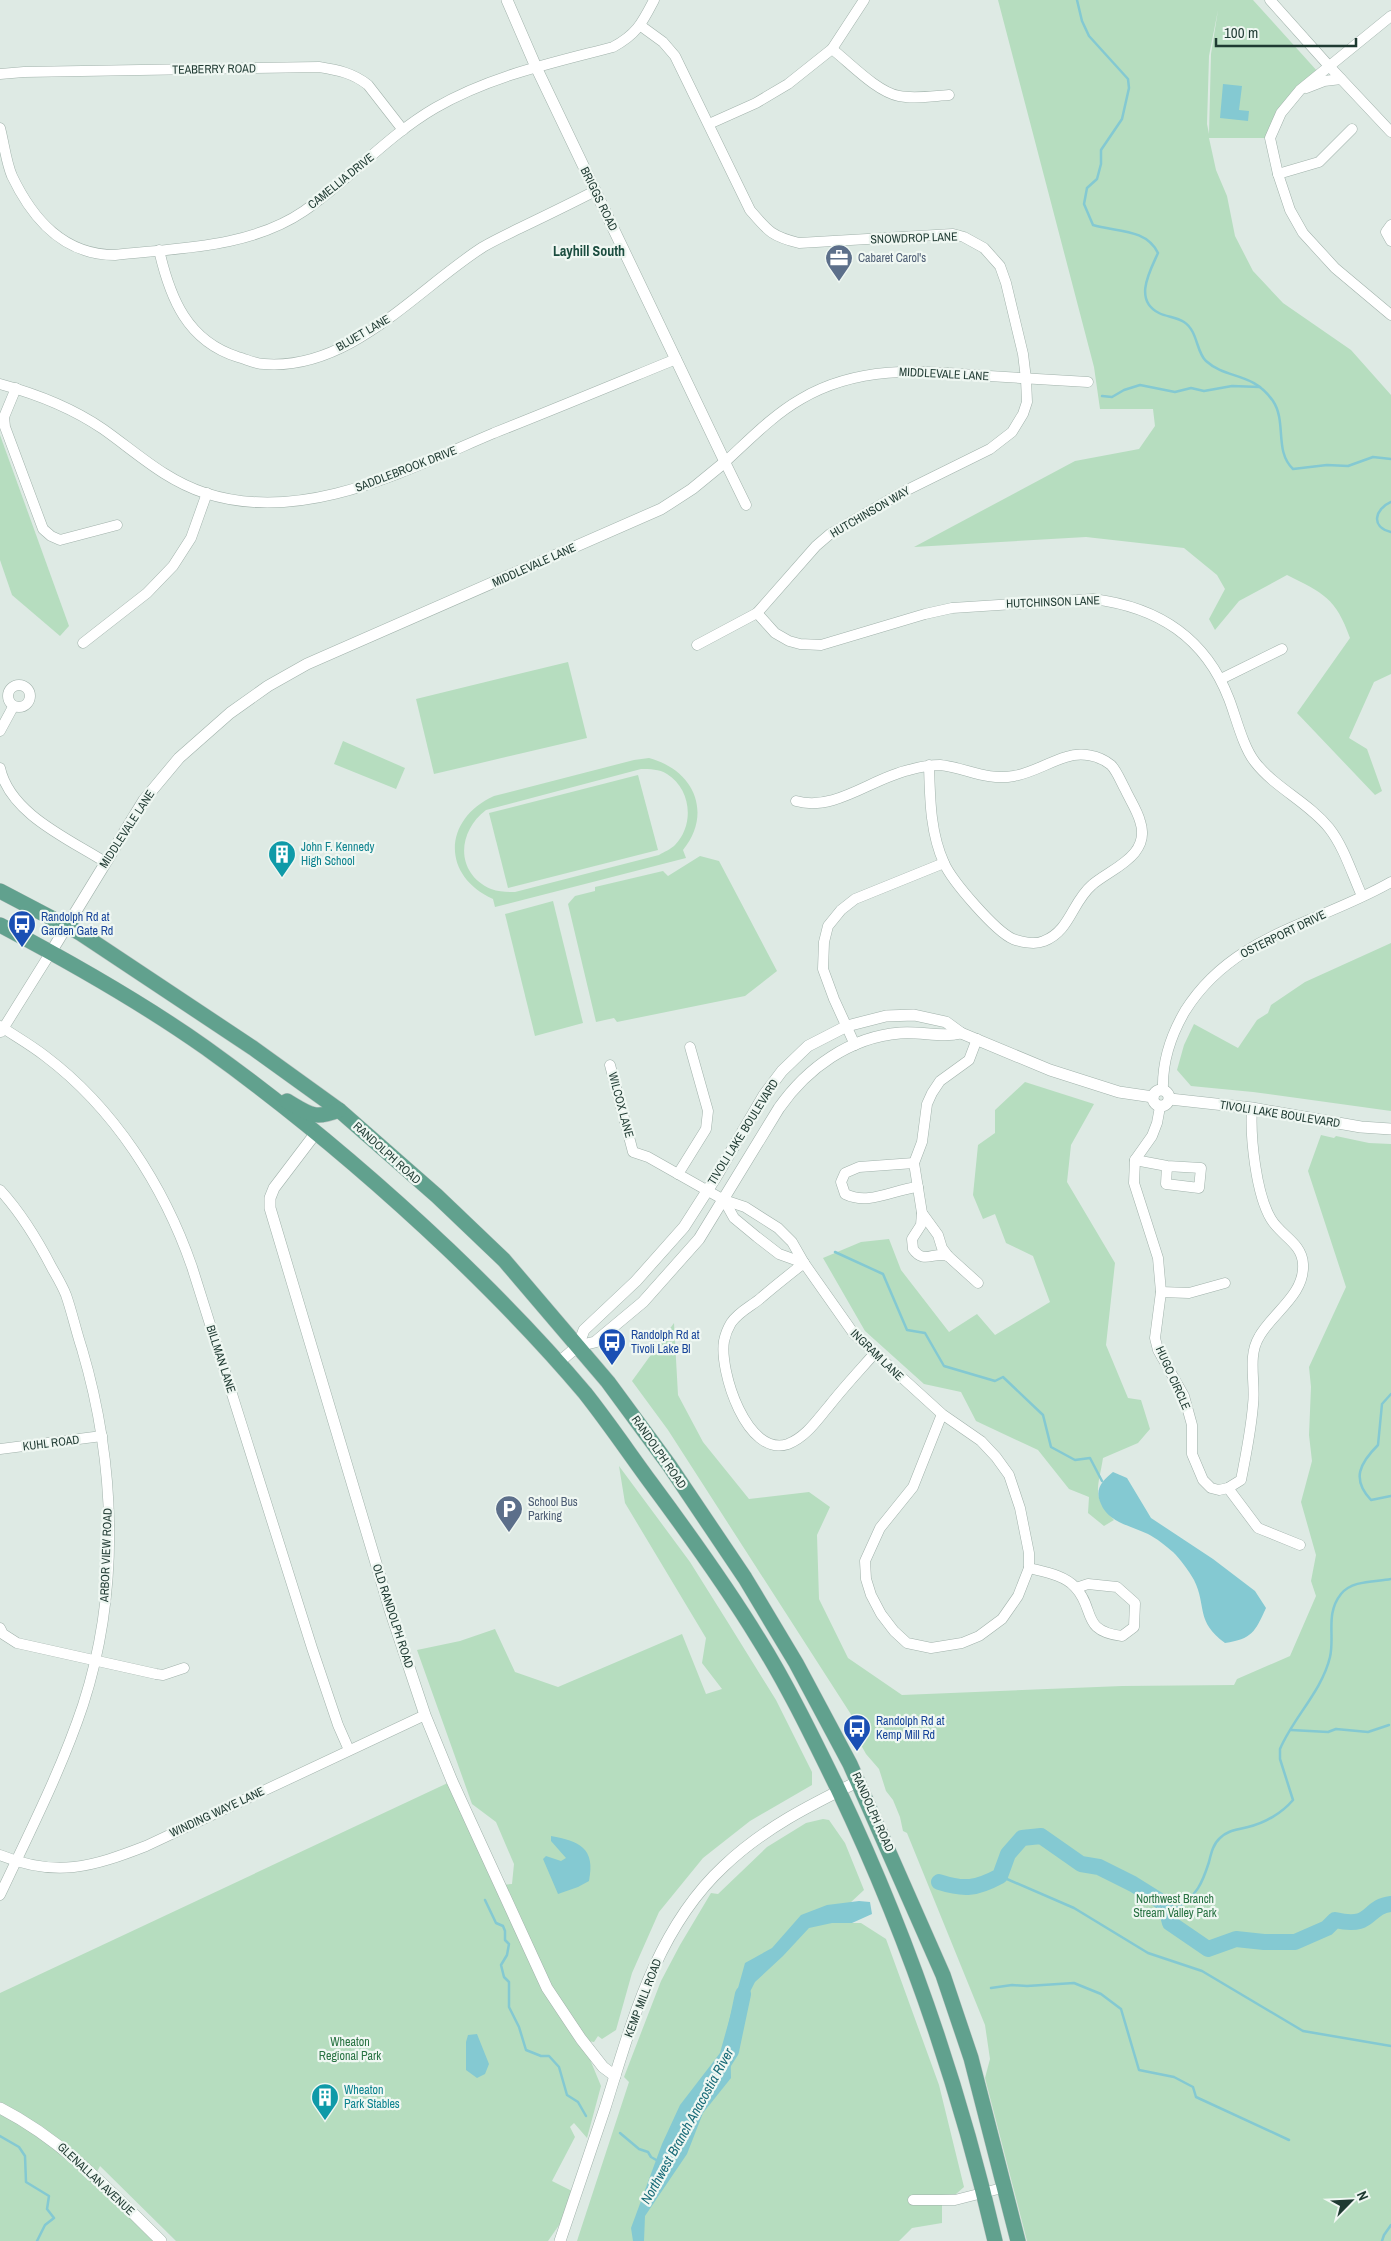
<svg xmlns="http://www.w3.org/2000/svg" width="1391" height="2241" font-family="'Archivo Narrow',sans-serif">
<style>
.green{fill:#b6ddbf;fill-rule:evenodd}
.water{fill:#84c9d2}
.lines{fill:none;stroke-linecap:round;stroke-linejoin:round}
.stream{stroke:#84c9d2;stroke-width:2.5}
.river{stroke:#84c9d2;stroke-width:16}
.minor-casing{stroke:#a1b2ab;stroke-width:11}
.tertiary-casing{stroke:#a1b2ab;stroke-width:12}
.primary-casing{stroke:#bcc4c2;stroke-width:16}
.minor{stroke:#fff;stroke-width:10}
.tertiary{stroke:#fff;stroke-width:11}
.primary{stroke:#61a18e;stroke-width:15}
.labels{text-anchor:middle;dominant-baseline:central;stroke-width:4.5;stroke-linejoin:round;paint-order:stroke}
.street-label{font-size:12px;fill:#1f3a32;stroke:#eff7f2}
.service-label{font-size:12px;fill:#4e5e75;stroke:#eff7f2;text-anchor:start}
.culture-label{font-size:12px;fill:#0d838f;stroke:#eff7f2;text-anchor:start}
.transit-label{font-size:12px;fill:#164399;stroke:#eff7f2;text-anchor:start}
.park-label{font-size:12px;fill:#287242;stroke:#eff7f2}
.neighbourhood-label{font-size:14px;font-weight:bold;fill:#1b4d3f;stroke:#eff7f2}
.water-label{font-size:14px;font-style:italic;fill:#186b78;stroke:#eff7f2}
</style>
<rect width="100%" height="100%" fill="#deeae4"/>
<g class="green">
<path d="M998,0h255l65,72 -18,18 -30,48h-61l7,32 11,26 8,40 18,35 30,32 68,47 40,45v279l-17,8 -25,56 18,11 15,42 -7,4 -78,-82 53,-75c-14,-40 -27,-45 -63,-63l-48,26 -24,29 -6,-11 16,-30 -8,-14 -33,-27 -98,-11 -172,10 161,-86 64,-12 16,-23 -2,-17h-53l-6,-42zM1218,10l-7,44 -2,80 -2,-10 2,-68z"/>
<polygon points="0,435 69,626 60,636 12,595 0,560"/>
<polygon points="568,662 587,738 434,774 416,699"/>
<polygon points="343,741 405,768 396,789 334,764"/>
<path d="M649,758c45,12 64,55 34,92l3,8 -191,49 -2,-8c-52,-23 -50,-80 1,-103l140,-36zM641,769c9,0 18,0 26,5 24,15 28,50 8,71 -4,4 -11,7 -16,10l-144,37c-8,0 -16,0 -24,-3 -36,-16 -34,-57 -5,-79z"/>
<polygon points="638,775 658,850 508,888 489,813"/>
<polygon points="700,856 719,861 777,971 745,996 617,1022 614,1018 596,1022 568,904 575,896 595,891 595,887 663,871 668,876"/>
<polygon points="553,901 583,1023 535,1036 505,914"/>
<polygon points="1391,943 1391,1111 1253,1092 1191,1086 1177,1070 1184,1045 1194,1024 1238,1048 1257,1020 1268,1013 1271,1005 1305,982"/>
<path d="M1025,1082l69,22 -23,41 -4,37 48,81 -9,82 22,53 13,2 9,29 -12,14 -35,15c-5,32 -12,37 11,62l-10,6 -16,-13 1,-16 -20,-8 -31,-39 -62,-29 -15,-29 -37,-8 -59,-53 -42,-73 38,-16 28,-3 12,31 48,62 28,-18 18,21 55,-33 -17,-46 -27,-13 -11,-29 -12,5 -10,-24 5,-50 17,-12v-23z"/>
<polygon points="1321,1135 1334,1138 1336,1136 1369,1143 1391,1144 1391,2241 1027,2241 985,2078 990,2059 985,2025 907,1833 903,1831 900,1817 893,1800 886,1791 879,1769 866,1754 856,1736 852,1716 668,1430 632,1381 674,1323 678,1395 703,1442 749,1499 809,1492 830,1507 817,1535 819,1599 848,1658 902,1695 1122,1686 1234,1685 1237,1679 1290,1656 1316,1596 1311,1581 1316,1555 1301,1502 1312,1461 1309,1435 1311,1387 1309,1367 1346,1287 1308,1171"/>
<polygon points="619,1466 690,1562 727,1621 776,1700 812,1772 812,1785 750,1821 703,1858 659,1912 632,1973 616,2030 602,2039 598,2036 594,2042 582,2040 601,2086 587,2138 574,2123 570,2127 575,2137 552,2181 580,2195 548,2241 176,2241 100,2166 96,2174 164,2241 0,2241 0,1993 452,1781 500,1885 512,1884 514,1864 496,1822 472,1804 417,1650 460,1641 495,1629 515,1672 558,1687 682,1634 706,1694 722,1689 702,1663 706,1638 625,1503"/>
<polygon points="823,1819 829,1820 845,1843 864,1890 850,1903 842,1904 849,1923 861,1923 886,1939 939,2085 964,2187 956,2194 942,2195 942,2223 912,2228 899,2241 577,2241 629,2082 624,2077 661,1981 680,1945 711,1893 718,1894 767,1847 806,1823"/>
</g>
<g class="water">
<polygon points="1223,84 1242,86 1239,110 1249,111 1248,121 1220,118"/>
<path d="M1113,1472l14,6 24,40 62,41 42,32 11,17c-11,24 -14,31 -41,35 -30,-22 -18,-37 -31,-63 -5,-9 -14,-21 -21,-28 -7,-6 -17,-14 -25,-18 -17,-8 -40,-12 -47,-30 -7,-15 1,-23 12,-32z"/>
<path d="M551,1836c28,5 45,12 38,45l-11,6 -20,7 -15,-35 3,-3 15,5 5,-3 -15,-17z"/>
<polygon points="859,1901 870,1902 872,1914 852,1923 832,1923 809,1928 783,1956 755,1982 730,2031 731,2078 703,2113 687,2154 645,2216 644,2241 633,2241 631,2228 662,2144 680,2105 720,2053 745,1963 772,1948 801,1915 827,1905"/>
<polygon points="477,2034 489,2064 485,2074 477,2078 466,2070 466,2042 468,2035"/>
</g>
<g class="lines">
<g class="stream">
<path d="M1077,0l5,21 7,15 39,43 1,9 -7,31 -21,31v14l-4,15 -10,9 -3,16 9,21c22,7 53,3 65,28 -8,18 -25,47 1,60 8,4 17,4 25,9 14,9 12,30 22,39 21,19 46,10 67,40 14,21 1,50 20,68l34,-4 21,1 25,-9 18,2"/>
<polyline points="1102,396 1112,397 1124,390 1140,385 1175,392 1191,388 1204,391 1232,386 1260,387"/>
<path d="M1391,502c-16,7 -21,25 0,30"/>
<polyline points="835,1252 883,1274 907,1330 925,1333 944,1366 995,1381 1003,1377 1043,1415 1051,1447 1075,1460 1090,1458 1102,1481"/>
<path d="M1391,1394l-9,10 -4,41c-18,18 -27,34 -7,55l20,-4"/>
<polyline points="1291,1730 1328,1732 1336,1729 1368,1732 1389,1725"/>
<polyline points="1000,1876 1074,1908 1148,1953 1202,1971 1303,2031 1391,2046"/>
<polyline points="485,1900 496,1923 503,1926 505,1931 505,1940 509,1944 507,1955 501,1965 504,1977 509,1982 509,2007 519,2027 526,2050 541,2056 549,2056 559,2067 567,2095 578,2102 586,2116"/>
<path d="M1165,1904l12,4c20,-13 25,-24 32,-46 2,-8 4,-18 11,-24 8,-8 17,-8 28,-11 17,-4 34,-14 45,-27l-13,-41v-10c13,-31 42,-58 50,-92 5,-21 -5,-43 11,-63 11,-14 34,-12 50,-15"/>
<polyline points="991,1988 1012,1985 1027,1986 1074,1983 1101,1994 1121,2009 1139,2070 1174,2077 1193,2087 1196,2097 1289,2140"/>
<polyline points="620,2133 639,2149 648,2152 651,2157 658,2161"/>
<polyline points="0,2136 19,2147 25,2156 26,2182 49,2196 47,2209 54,2218 45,2225 37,2241"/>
<polyline points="1382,2241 1384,2235 1391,2225"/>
</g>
<g class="river">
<path d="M939,1882c25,8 37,7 61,-6l8,-22 14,-16 19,-2 40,28 18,3 34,17 32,20 5,19 38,26 28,-10 28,3h31l32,-14 8,-8c39,9 30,-13 56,-16"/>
<polyline points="719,2070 731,2051 743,1994"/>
</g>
<g class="minor-casing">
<g id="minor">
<polyline points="1270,0 1329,66 1391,132"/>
<polyline points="1391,16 1300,90 1281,113 1270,138 1278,174 1290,210 1303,233 1335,268 1391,315"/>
<path d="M641,26l22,16 12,14 75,154c18,21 21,26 49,33l154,-9 11,3 20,11 16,18 6,17 17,71 3,25 1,23 -4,12 -11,18 -22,17 -89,44 -71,41 -14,12 -59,67 -60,32"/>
<path d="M832,49c18,14 45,43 67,47 16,3 34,0 50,-1"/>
<path d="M0,74l24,-2 295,-5c19,3 34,6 49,18l35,45"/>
<polyline points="1306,88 1324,81 1341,79"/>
<polyline points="709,124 756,103 788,84 832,49 864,0"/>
<path d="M0,128c4,15 6,34 12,48 21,44 52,79 103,79 63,-7 135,-7 189,-44 46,-32 83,-75 131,-103 55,-32 117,-45 178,-61 24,-13 29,-24 41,-47"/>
<polyline points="1278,174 1319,162 1352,129"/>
<polyline points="1391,225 1386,232 1391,241"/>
<path d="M159,250c11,48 28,91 79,107 8,2 17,7 26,7 86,7 153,-75 219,-117 12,-7 25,-13 37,-19 25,-12 50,-24 75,-37"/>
<path d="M0,384c37,10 71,23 103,45 34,24 62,51 102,64 98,32 201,-23 289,-60 61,-24 121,-49 182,-74"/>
<polyline points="16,388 4,417 5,427 43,529 51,536 60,540 117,525"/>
<path d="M746,505l-21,-43c24,-22 48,-47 76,-63 60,-35 122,-28 188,-23 33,2 66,4 99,6"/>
<path d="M757,613l18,20 14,8 11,3 21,1 104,-31 27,-6 141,-9c65,8 112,38 136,100 7,18 14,48 26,63 20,26 53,40 74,66 15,19 23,46 33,68"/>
<polyline points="83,643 147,593 173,566 191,538 207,493"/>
<polyline points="1221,679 1282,649"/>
<circle cx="19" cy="696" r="11"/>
<polyline points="0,731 13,707"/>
<path d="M0,768c10,46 69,71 105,94"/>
<path d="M796,801c39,11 76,-23 113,-31 10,-3 20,-5 31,-5 27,3 46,16 74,11 18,-3 35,-14 52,-19 15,-5 33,-2 45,8 6,6 10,17 14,24 5,11 12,21 15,32 12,35 -30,48 -48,64 -20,17 -22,46 -48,56 -9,4 -23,1 -31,-2 -18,-8 -61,-58 -69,-76 -14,-31 -14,-65 -15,-98"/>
<path d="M0,1026c15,10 31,19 45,30 69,52 119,130 147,211l120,381 26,77 11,25"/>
<polyline points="1,1032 51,952"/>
<polyline points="977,1039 969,1060 940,1081 932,1093 927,1104 922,1142 914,1163 922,1213 938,1235 942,1248 948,1256 978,1283"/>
<polyline points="855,1045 834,999 823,969 824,942 828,926 841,910 855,899 944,863"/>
<polyline points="610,1065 633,1152 648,1157 724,1200 745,1207 778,1228 792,1242 804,1263 854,1334 942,1414 981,1441 996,1457 1009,1475 1020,1508 1029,1553 1029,1568 1018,1596 1002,1619 979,1636 962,1643 931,1648 907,1643 894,1631 881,1614 871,1595 866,1579 865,1561 880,1528 913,1487 942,1414"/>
<path d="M1163,1090c-1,-28 8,-55 22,-79 48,-77 133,-87 206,-129"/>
<path d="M1160,1107l-3,16 -5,13 -17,24 -1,23 24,75 3,34 -6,46 3,12 26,46 8,29v29l11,26 8,8 8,2 9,-2 13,-8c5,-25 10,-50 12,-75 3,-22 -6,-48 6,-68 13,-24 46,-42 44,-73 -1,-21 -22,-28 -32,-45 -15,-25 -21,-82 -19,-111"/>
<polyline points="1135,1160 1167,1166 1201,1168 1199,1188 1166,1184 1167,1166"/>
<path d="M914,1163l-55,4 -14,6 -4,9 4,12c24,12 49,-5 73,-7"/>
<polyline points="678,1174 706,1129 708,1111 690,1047"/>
<path d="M0,1190c22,24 37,49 52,78 5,9 10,17 14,27 6,17 10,36 16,54 34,115 38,242 1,356 -22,66 -54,128 -83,190"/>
<polyline points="724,1200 734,1218 757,1237 779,1254 804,1263"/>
<path d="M922,1213l-1,12 -9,14 1,10c11,16 21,2 35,7"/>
<path d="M804,1263c-14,11 -28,22 -42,34 -10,9 -23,14 -31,26 -3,5 -6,13 -7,18 -5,30 23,117 64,103 18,-7 29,-24 41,-38 14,-18 30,-35 45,-52"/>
<polyline points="1161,1292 1189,1293 1225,1283"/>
<polyline points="0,1449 102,1436"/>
<polyline points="1228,1488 1258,1528 1300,1545"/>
<path d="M1029,1568c15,4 35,7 46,19 21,22 5,44 47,49l12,-9 1,-24 -18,-16 -29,-3 -12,4"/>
<polyline points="0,1628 3,1634 17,1643 156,1674 163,1675 184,1668"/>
<path d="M0,1855c56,23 92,12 146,-9l279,-131"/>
<polyline points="913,2200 955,2200 1006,2187"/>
</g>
</g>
<g class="tertiary-casing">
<g id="tertiary">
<polyline points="51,952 144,800 179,758 230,713 268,686 307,664 661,509 692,489 725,462 536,67 507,0"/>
<circle cx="1161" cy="1098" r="8"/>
<polyline points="1170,1099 1252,1108 1361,1127 1391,1129"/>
<polyline points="315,1134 274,1188 270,1198 270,1208 390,1610 425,1715 452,1781 547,1988 581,2039 603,2067 615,2076"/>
<path d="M578,1346l17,-4 48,-40 56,-63 80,-131c28,-40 71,-71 121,-75 20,-2 42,5 61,0"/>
<polyline points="558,1363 578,1346 584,1330 636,1281 684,1227 716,1177 764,1095 782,1071 808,1046 847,1026 886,1016 914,1015 946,1022 961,1033 1050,1070 1119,1092 1153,1097"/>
<path d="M0,2108c63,32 111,84 161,133"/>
<path d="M560,2241c15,-44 30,-89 45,-133 27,-86 51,-179 119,-242 40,-38 86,-61 135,-85"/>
</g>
</g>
<g class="primary-casing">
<g id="primary">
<polyline points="0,891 80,933 253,1048 339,1110 437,1196 504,1260 608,1382 669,1465 745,1578 796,1663 850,1764 943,1975 971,2058 1018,2241"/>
<path d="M0,925c70,37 141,77 206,123 85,61 167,130 243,202 47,45 94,93 136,143 23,29 44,60 66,90 37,50 74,101 107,155 30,48 55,100 80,151 69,145 121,296 157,452"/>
<path d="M287,1101c22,13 27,19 52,9"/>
</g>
</g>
<use href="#minor" class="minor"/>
<use href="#tertiary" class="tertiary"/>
<use href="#primary" class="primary"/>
</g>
<defs>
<g id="office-pin" transform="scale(1.4375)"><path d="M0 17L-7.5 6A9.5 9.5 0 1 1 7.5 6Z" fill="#5c6f8a" stroke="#eff7f2"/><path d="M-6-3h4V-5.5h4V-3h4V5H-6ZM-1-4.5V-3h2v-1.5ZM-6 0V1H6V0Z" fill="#fff"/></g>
<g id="building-pin" transform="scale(1.4375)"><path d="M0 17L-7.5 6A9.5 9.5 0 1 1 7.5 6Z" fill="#0f9aa8" stroke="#eff7f2"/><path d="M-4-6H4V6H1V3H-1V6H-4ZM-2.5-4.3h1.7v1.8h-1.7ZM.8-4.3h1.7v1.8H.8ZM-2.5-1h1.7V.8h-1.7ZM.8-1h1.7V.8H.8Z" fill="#fff"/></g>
<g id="bus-pin" transform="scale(1.4375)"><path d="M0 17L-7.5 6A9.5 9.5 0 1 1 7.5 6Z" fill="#1a4fb4" stroke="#eff7f2"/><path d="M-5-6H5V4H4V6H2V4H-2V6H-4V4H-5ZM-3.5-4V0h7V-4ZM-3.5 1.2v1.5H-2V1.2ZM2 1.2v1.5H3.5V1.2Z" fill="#fff"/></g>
<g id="parking-pin" transform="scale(1.4375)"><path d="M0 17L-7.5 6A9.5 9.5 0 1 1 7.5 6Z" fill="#5c6f8a" stroke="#eff7f2"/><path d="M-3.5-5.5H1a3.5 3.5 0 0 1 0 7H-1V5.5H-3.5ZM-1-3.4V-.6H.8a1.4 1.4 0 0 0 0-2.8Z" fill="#fff"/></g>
</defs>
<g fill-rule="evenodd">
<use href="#office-pin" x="839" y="258"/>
<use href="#building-pin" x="282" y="854"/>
<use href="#bus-pin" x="22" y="924"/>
<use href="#bus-pin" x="612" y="1342"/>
<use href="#parking-pin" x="509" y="1509"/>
<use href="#bus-pin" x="857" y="1728"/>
<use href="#building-pin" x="325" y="2097"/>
</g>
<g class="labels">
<g class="street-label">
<text transform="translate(214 69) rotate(-1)">TEABERRY ROAD</text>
<text transform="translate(341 181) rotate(-39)">CAMELLIA DRIVE</text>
<text transform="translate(599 199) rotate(64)">BRIGGS ROAD</text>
<text transform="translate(914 238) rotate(-2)">SNOWDROP LANE</text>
<text transform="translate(363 333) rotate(-30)">BLUET LANE</text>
<text transform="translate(944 374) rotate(3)">MIDDLEVALE LANE</text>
<text transform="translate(406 469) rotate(-21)">SADDLEBROOK DRIVE</text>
<text transform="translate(870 512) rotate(-30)">HUTCHINSON WAY</text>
<text transform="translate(534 565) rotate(-24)">MIDDLEVALE LANE</text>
<text transform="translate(1053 602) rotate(-2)">HUTCHINSON LANE</text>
<text transform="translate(127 829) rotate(-57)">MIDDLEVALE LANE</text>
<text transform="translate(1283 934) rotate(-26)">OSTERPORT DRIVE</text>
<text transform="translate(621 1105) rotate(75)">WILCOX LANE</text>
<text transform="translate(1280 1114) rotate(9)">TIVOLI LAKE BOULEVARD</text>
<text transform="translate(743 1132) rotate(-58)">TIVOLI LAKE BOULEVARD</text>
<text transform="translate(387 1153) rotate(42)">RANDOLPH ROAD</text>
<text transform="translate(877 1355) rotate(44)">INGRAM LANE</text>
<text transform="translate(221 1359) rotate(72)">BILLMAN LANE</text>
<text transform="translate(1173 1378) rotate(66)">HUGO CIRCLE</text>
<text transform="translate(51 1443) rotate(-7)">KUHL ROAD</text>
<text transform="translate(659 1452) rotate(55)">RANDOLPH ROAD</text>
<text transform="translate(106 1555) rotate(-88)">ARBOR VIEW ROAD</text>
<text transform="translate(393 1616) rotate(72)">OLD RANDOLPH ROAD</text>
<text transform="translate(217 1812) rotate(-25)">WINDING WAYE LANE</text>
<text transform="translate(873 1812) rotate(66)">RANDOLPH ROAD</text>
<text transform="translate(643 1998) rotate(-69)">KEMP MILL ROAD</text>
<text transform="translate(96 2179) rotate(43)">GLENALLAN AVENUE</text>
</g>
<g class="service-label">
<text x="858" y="258">Cabaret Carol's</text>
<text x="528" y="1502">School Bus<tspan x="528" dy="14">Parking</tspan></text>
</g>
<g class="culture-label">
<text x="301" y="847">John F. Kennedy<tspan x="301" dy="14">High School</tspan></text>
<text x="344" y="2090">Wheaton<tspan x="344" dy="14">Park Stables</tspan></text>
</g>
<g class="transit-label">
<text x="41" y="917">Randolph Rd at<tspan x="41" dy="14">Garden Gate Rd</tspan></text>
<text x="631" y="1335">Randolph Rd at<tspan x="631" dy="14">Tivoli Lake Bl</tspan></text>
<text x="876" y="1721">Randolph Rd at<tspan x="876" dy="14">Kemp Mill Rd</tspan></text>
</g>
<g class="park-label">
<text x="1175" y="1899">Northwest Branch<tspan x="1175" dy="14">Stream Valley Park</tspan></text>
<text x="350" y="2042">Wheaton<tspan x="350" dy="14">Regional Park</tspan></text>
</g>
<g class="neighbourhood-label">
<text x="589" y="251">Layhill South</text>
</g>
<g class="water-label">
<text transform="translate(687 2126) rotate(-61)">Northwest Branch Anacostia River</text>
</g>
</g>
<g transform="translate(1351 2201) rotate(66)" stroke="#eff7f2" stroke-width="4" paint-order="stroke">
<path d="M0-4L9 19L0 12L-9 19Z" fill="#1f3a32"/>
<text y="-8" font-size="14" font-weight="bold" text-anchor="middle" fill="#1f3a32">N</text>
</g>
<path d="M1216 38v8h140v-8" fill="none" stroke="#1f3a32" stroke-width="2.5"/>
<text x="1224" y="38" font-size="15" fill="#1f3a32" stroke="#eff7f2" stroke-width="4" paint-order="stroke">100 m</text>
</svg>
